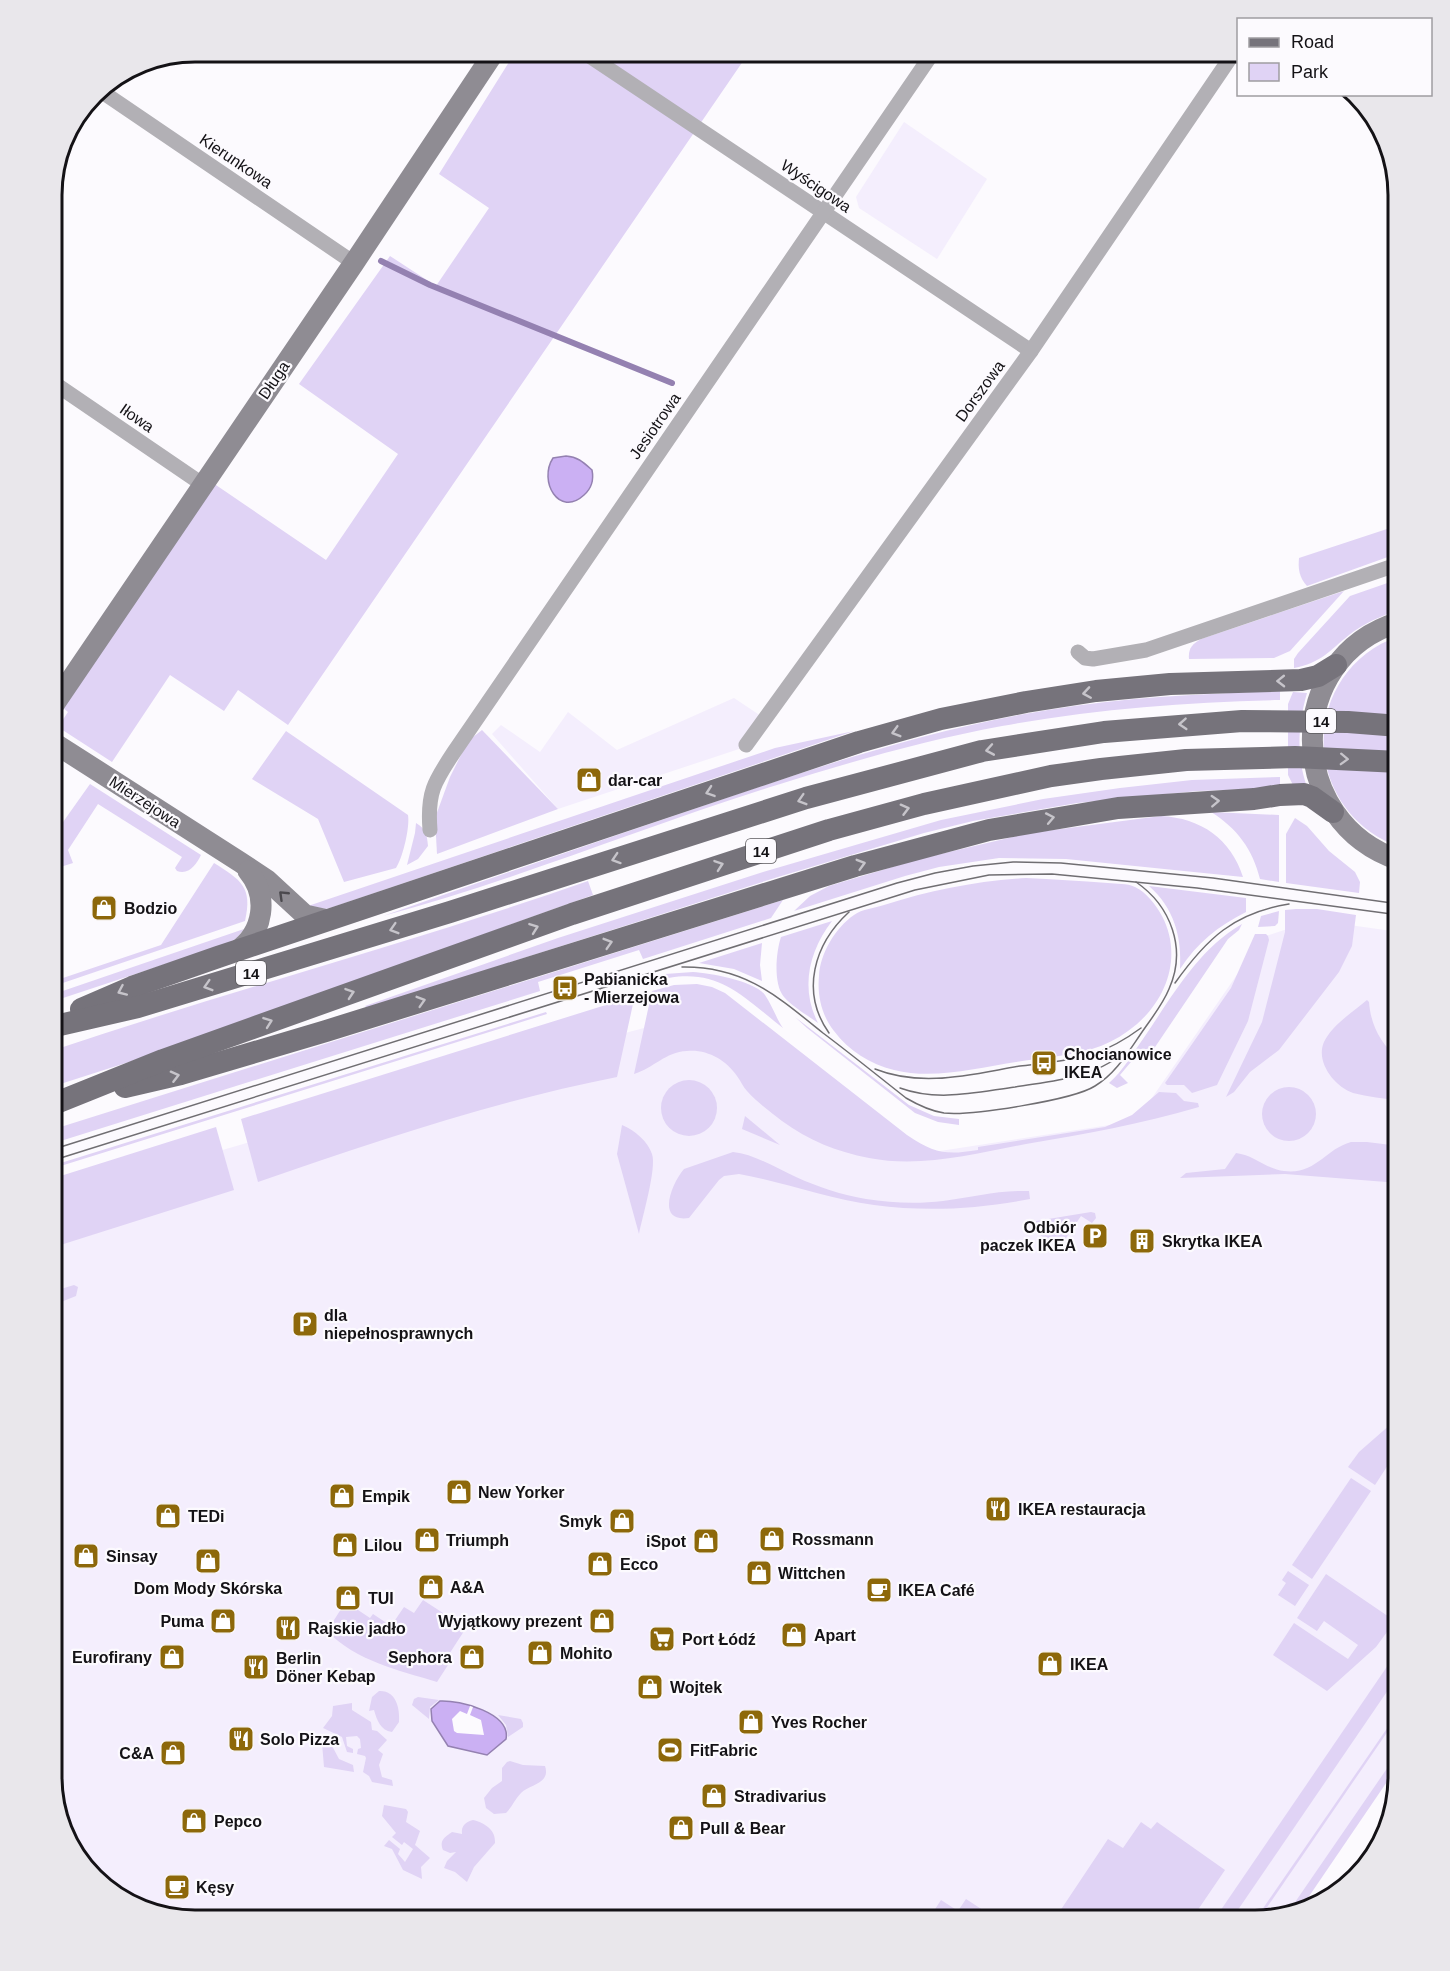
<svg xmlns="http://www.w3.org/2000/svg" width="1450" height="1971" font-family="Helvetica,sans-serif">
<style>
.built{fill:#f4eefd}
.green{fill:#e0d3f5}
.water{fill:#cbb0f3;stroke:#9481b1;stroke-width:1.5}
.pier{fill:#fcfafe}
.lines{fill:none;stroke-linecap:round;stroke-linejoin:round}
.stream{stroke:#9481b1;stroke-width:6}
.street{stroke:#b2b0b5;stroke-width:15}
.secondary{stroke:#8f8c93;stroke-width:21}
.primary{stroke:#76737b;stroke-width:22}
.tram{stroke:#706e72;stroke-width:1.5}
.oneway{stroke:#c6c4ca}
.oneway2{stroke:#4b494e}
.labels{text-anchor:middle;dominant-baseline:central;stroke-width:4.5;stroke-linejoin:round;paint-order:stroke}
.shield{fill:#fcfafe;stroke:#5a585c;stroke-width:1.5}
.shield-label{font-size:15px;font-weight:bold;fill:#141216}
.street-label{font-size:16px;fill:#141216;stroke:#fcfafe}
.poi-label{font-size:16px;font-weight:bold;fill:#141216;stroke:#fcfafe;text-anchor:start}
.rim{fill:none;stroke:#141216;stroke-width:3}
</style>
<rect width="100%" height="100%" fill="#fcfafe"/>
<g class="built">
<polygon points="904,122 987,179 937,259 859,208 856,197"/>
<polygon points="734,698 761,716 739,749 558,809 492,734 501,725 540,752 568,712 617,750"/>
<polygon points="1314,920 1399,932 1399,1764 1301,1908 1256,1920 185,1920 122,1901 70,1849 51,1777 51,1200 614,1036 734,1004 927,1153 1136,1121 1263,937"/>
</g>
<g class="green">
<polygon points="516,51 750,51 288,725 238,690 224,711 170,675 112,762 61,729 60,724 68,712 63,708 213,483 326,560 398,454 299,384 390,256 436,286 489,208 439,174"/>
<path d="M1399,525v28l-92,33c-8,-9 -9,-17 -8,-28z"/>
<path d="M1399,579v31c-18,6 -35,13 -50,25 -20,16 -28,28 -55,33v-9l4,-6 52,-57z"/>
<path d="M1344,591l-54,60 -16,7 -85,1c-1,-10 3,-15 12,-20z"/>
<path d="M1399,636v211c-100,-37 -101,-175 0,-211z"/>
<path d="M1280,691v9c-93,2 -186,9 -278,26 -76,14 -152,36 -225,59 -132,41 -260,95 -394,131 117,-41 233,-81 349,-120 104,-35 208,-69 316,-86 77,-13 154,-16 232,-19z"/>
<path d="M1293,692l14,1c-9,31 -11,63 0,94h-13l-6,-12v-71z"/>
<polygon points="482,730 558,809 437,854 435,818 450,777 468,741"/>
<path d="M286,731l122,84c2,12 -5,42 -12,53l-52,14 -26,-63 -66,-40z"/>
<polygon points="854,731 330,908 325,909 308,906 775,748"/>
<polygon points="1280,777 1280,788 1198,791 1077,803 973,821 924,833 778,877 367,1008 365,1006 558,938 763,872 941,820 1043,799 1120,788 1192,780"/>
<path d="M90,784l111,71c-5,10 -12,20 -24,16l-2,-3 7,-11 -84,-53 -30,46 5,13 -22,7v-31z"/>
<path d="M1211,812l68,3v67l-19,-3c-7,-29 -23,-51 -49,-67z"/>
<path d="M1161,816c40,2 70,23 82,61l-177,-18 -67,-1 -60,9 -34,9 -111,35 16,-15 19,-10 90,-27 111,-26z"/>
<polygon points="1295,818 1307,826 1329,851 1355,872 1360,882 1359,893 1286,883 1286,834"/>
<path d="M416,823c10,6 11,12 12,23l-10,13 -11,6 8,-32z"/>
<path d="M214,863c27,17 39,24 31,58l-194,66v-5l110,-37z"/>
<polygon points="1394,873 1399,874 1399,894 1397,900 1390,899"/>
<path d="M1026,878c27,1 54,3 82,5 8,1 19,0 27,4 11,5 21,18 27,29 22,42 3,89 -34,115 -11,8 -23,14 -36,18 -25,7 -51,9 -76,13 -40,6 -82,18 -122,8 -24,-6 -45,-19 -60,-39 -12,-15 -17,-35 -15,-55 1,-22 16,-48 35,-61 8,-6 21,-7 30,-10 47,-15 93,-24 142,-27z"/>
<path d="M588,881l5,14 -461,166 -81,26v-36c178,-60 360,-108 537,-170z"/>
<path d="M1149,886l97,12v14c-28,14 -49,31 -66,57 2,-32 -6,-61 -31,-83z"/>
<polygon points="783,900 771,918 643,959 639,950 538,982 540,991 51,1144 51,1130"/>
<polygon points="1296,909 1317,909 1356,915 1352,946 1339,972 1279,1050 1250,1072 1234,1092 1226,1097 1262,1022 1285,932 1285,910"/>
<polygon points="1279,911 1278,923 1275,926 1258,927 1261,916"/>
<path d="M832,921c-23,30 -32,67 -14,102 -11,-8 -25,-16 -34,-26 -11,-13 -8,-45 -3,-60z"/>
<path d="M1242,924l-3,6 -11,9 -79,117 -8,-6 -21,25 8,8 -11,5 -8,-5c14,-12 23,-29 34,-44 29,-42 54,-89 99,-115z"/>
<polygon points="244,929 237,938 229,943 51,1002 51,995"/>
<polygon points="1255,934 1266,934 1268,936 1269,940 1248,1021 1217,1085 1192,1093 1184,1085 1167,1085 1165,1083 1231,988"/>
<polygon points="762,943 760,965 762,981 734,969 699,963"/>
<path d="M1399,963v70c-18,-24 -8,-44 0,-70z"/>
<path d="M693,972c17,1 62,9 72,23 7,10 11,23 18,33 -47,-37 -68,-64 -133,-46l-1,-4 16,-4z"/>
<path d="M697,984l15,3 13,6 182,142c28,19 40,20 71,15v-3l127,-20 27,-12 27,-23 17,1 8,8 14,2 1,4c-57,17 -115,27 -173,37 -52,10 -105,24 -157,14 -32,-6 -61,-18 -87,-37 -12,-9 -25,-19 -35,-30 -4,-4 -6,-10 -10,-15 -11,-16 -30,-27 -50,-25 -22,1 -33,17 -53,23l18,-83 22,-6z"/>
<path d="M625,999h5l3,5 -16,73c-122,24 -241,64 -359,105l-17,-63z"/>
<path d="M1367,1000l2,2c2,25 12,41 30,58v41c-15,-3 -31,-4 -46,-8 -18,-6 -38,-31 -29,-51 8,-17 29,-30 43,-42z"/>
<polygon points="546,1012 547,1014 534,1018 51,1169 51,1166"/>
<polygon points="795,1017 909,1105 934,1116 959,1119 959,1125 938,1122 915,1113 807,1028"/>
<circle cx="689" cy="1108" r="28"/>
<circle cx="1289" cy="1114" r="27"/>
<polygon points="745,1116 780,1145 742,1129"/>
<path d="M622,1125c13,5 26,17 30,29 5,14 -10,64 -13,80l-22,-80z"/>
<polygon points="216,1127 234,1190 51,1248 51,1179"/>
<path d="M1351,1142h16l32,4v37l-114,-9 -105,4 6,-5 39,-4 11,-16c18,2 30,16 48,18 32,4 41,-22 67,-29z"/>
<path d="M733,1152c21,2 43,16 63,25 22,10 46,18 70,22 25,4 52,5 77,2 31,-4 55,-11 86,-10l1,8c-53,10 -103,13 -156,6 -46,-6 -90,-23 -135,-31l-15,2 -5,4 -30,38c-34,5 -17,-35 -5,-49z"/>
<polygon points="1091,1212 1095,1213 1096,1218 1092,1223 1081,1216 1059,1248 1032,1229 1032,1225 1036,1221"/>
<polygon points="74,1285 78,1287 76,1296 51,1306 51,1292"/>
<polygon points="1399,1417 1399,1448 1375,1485 1348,1467 1359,1452"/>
<polygon points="1351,1478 1371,1491 1312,1579 1292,1565"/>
<polygon points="1288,1571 1309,1585 1295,1606 1278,1595 1286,1583 1282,1580"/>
<polygon points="1326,1574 1395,1621 1376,1647 1327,1691 1273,1655 1294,1623 1348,1659 1358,1645 1324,1621 1317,1631 1297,1618"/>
<path d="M423,1600l43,28 -22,34 4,3 -11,17c-39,-12 -81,-21 -110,-51l16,-25h9l18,12 3,-4 18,12 13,-19 10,6z"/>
<polygon points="1399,1649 1399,1674 1231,1920 1214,1920"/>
<path d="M379,1691c17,-1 21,17 20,31l-7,10c-12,-2 -15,-12 -18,-22l-5,1 3,-14z"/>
<polygon points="418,1697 439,1700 430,1707 429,1719 412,1705 414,1699"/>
<polygon points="352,1703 352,1710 371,1722 372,1730 377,1731 387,1740 378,1750 383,1754 379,1765 382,1777 392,1780 393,1786 372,1782 369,1776 363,1772 366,1758 365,1756 357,1754 358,1749 361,1748 360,1739 357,1736 346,1737 347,1746 353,1749 353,1753 347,1752 342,1737 323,1728 332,1716 333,1706"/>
<polygon points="1399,1711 1399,1715 1259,1919 1255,1920"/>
<polygon points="498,1715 521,1719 523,1723 523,1727 508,1737 506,1725"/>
<polygon points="327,1740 330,1742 339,1759 353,1765 354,1772 324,1767 322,1743"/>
<polygon points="1399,1751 1399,1764 1301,1908 1289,1911"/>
<path d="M510,1761l13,4 22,1c6,18 -15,18 -24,27 -6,6 -9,14 -15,20l-12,1 -8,-6 -2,-10 8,-10 10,-7v-13l5,-6z"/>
<polygon points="384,1805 406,1809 408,1812 406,1822 420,1831 415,1845 430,1858 421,1867 422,1879 403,1870 392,1849 384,1846 389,1840 400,1849 398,1854 405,1862 413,1849 404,1842 402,1845 392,1837 396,1833 382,1816"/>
<path d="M473,1820c12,3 23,10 22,23l-21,24 -7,15 -12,-10 -11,-4 3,-7 9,-9 -6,1 -7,-3c-4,-10 2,-13 9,-18l10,2c-1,-9 4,-12 11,-14z"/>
<polygon points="1141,1822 1151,1829 1157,1822 1225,1870 1191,1920 1054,1920 1108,1839 1123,1848"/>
<polygon points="966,1899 998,1920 928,1920 941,1900 958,1911"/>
</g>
<g class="water">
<path d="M566,456c12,1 17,6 26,14 2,10 0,18 -8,25 -25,23 -46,-14 -31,-37z"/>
<path d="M440,1701c20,-1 71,12 66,38l-19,16 -39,-9 -16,-25 -1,-12z"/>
</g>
<polygon class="pier" points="470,1706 473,1707 470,1715 481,1720 484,1735 457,1733 454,1731 452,1719 460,1711 467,1714"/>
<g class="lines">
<polyline class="stream" points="381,261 430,285 672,383"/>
<g class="street">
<polyline points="582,51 1031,351"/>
<polyline points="98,89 354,263"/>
<polyline points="51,381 202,484"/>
<polyline points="1078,652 1085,658 1093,659 1146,650 1399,564"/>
<polyline points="746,745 1031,351 1235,51"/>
<path d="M430,830c-3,-37 4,-48 24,-78l480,-701"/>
</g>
<g class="secondary">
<polyline points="51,709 354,263 495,51"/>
<polyline points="51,741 240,862 267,880 305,915 328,920"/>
<path d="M1399,860c-114,-38 -117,-202 0,-238"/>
<path d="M237,951c27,-19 32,-55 11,-80"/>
</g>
<g class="primary">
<polyline points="81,1009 132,987 218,957 859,742 941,719 1026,702 1096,691 1170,684 1301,680 1318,676 1336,665"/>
<polyline points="51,1027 138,1007 450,912 806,798 982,751 1104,732 1242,721 1348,722 1399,726"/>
<polyline points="125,1087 181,1074 326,1031 855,866 989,830 1118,808 1254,799 1280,795 1304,794 1312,797 1333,812"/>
<polyline points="51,1105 163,1060 572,914 829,830 924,804 1051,776 1101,769 1186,760 1295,757 1399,762"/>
</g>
<g class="tram">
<path d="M682,967c62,-1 95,29 141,66 28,21 55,43 83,65 12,7 24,13 38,15 27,3 129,-13 151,-27 20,-12 32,-32 45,-51 10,-15 22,-29 29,-46 18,-40 2,-83 -33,-107"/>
<path d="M1175,983c32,-45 59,-70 114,-79"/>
<path d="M829,1033c-29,-41 -15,-89 20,-121"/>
<path d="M875,1069c48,19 97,5 145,-3 24,-3 50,-5 73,-12 18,-6 33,-15 48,-26"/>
<path d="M900,1088c38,14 77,4 115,-1 36,-6 75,-8 106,-32"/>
<polyline points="51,1150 897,883 935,873 973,866 1013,862 1061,863 1213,878 1399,904"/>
<polyline points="51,1161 915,890 989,875 1052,874 1197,888 1399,915"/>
</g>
</g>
<defs><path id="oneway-chevron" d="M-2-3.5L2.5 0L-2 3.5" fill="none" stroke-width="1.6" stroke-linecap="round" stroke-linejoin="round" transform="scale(1.5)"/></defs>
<g class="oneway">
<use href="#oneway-chevron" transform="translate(1281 681) rotate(179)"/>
<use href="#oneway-chevron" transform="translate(1087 693) rotate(171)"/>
<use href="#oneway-chevron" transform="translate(1183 724) rotate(176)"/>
<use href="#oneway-chevron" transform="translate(896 732) rotate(164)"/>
<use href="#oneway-chevron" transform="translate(990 750) rotate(170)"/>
<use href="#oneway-chevron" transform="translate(1344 759) rotate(2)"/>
<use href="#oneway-chevron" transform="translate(710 792) rotate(161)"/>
<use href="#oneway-chevron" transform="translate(802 800) rotate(163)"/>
<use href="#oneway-chevron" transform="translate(1215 801) rotate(-3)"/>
<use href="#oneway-chevron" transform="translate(905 809) rotate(-15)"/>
<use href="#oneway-chevron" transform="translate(1050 818) rotate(-11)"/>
<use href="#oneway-chevron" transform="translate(616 859) rotate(162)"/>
<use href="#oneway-chevron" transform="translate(861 864) rotate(-16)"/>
<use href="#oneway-chevron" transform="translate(719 865) rotate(-19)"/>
<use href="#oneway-chevron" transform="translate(534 928) rotate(-20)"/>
<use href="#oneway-chevron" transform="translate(394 929) rotate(163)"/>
<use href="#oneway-chevron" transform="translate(608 943) rotate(-17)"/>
<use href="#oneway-chevron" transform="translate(208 986) rotate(163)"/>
<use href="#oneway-chevron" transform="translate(122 991) rotate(156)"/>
<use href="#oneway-chevron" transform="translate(350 993) rotate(-19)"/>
<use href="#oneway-chevron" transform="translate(421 1001) rotate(-17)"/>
<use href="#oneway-chevron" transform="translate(268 1022) rotate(-20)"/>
<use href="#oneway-chevron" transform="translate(175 1076) rotate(-14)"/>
</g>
<use class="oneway2" href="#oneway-chevron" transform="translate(283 895) rotate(-136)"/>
<defs>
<g id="shop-square" transform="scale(1.35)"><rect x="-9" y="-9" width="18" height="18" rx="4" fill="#8d680a" stroke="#fcfafe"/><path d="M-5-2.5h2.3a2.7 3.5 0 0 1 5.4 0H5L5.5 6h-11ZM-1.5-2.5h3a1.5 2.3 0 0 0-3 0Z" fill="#fff"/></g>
<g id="bus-square" transform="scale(1.35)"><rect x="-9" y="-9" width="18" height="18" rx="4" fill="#8d680a" stroke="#fcfafe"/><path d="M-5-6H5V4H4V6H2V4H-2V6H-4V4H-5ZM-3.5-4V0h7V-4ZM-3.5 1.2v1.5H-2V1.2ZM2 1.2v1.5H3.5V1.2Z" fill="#fff"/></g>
<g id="parking-square" transform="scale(1.35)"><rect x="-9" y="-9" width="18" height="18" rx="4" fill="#8d680a" stroke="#fcfafe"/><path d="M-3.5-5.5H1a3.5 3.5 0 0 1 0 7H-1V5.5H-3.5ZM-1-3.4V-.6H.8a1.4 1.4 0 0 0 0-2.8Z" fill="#fff"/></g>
<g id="building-square" transform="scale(1.35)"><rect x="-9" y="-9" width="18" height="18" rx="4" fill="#8d680a" stroke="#fcfafe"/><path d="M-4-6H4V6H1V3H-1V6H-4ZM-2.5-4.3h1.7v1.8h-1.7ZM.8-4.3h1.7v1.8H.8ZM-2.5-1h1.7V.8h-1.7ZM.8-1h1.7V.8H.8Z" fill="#fff"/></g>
<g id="restaurant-square" transform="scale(1.35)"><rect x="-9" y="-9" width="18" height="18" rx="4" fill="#8d680a" stroke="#fcfafe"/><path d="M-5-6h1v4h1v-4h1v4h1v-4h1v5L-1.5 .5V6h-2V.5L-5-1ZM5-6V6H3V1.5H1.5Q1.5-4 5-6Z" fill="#fff"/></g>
<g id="cafe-square" transform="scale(1.35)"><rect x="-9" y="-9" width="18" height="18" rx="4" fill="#8d680a" stroke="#fcfafe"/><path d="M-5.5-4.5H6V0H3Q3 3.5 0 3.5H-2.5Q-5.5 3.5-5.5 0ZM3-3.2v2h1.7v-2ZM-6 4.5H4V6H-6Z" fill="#fff"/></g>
<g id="supermarket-square" transform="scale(1.35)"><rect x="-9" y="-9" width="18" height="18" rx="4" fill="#8d680a" stroke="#fcfafe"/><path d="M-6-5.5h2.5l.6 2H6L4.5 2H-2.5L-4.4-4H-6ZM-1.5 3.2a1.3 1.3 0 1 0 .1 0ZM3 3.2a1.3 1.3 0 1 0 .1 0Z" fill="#fff"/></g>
<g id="stadium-square" transform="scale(1.35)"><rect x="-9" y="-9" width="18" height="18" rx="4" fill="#8d680a" stroke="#fcfafe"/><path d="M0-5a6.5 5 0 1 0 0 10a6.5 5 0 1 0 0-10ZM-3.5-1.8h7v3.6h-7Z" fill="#fff"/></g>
</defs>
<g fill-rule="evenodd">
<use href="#shop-square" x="589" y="780"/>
<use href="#shop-square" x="104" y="908"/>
<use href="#bus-square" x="565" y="988"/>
<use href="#bus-square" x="1044" y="1063"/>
<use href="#parking-square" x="1095" y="1236"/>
<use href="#building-square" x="1142" y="1241"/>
<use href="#parking-square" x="305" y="1324"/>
<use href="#shop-square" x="459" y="1492"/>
<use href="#shop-square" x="342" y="1496"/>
<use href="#restaurant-square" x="998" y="1509"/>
<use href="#shop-square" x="168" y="1516"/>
<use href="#shop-square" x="622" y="1521"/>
<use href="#shop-square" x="772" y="1539"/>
<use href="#shop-square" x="427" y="1540"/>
<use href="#shop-square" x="706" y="1541"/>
<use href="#shop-square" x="345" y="1545"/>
<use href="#shop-square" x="86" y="1556"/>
<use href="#shop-square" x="208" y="1561"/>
<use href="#shop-square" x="600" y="1564"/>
<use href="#shop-square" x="759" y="1573"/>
<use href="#shop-square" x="431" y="1587"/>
<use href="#cafe-square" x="879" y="1590"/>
<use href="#shop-square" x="348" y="1598"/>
<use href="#shop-square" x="223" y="1621"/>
<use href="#shop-square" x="602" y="1621"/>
<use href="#restaurant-square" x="288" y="1628"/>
<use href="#shop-square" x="794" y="1635"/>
<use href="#supermarket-square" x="662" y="1639"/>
<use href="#shop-square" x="540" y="1653"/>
<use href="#shop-square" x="172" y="1657"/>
<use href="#shop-square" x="472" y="1657"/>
<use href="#shop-square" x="1050" y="1664"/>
<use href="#restaurant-square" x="256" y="1667"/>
<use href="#shop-square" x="650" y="1687"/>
<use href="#shop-square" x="751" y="1722"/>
<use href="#restaurant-square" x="241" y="1739"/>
<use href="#stadium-square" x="670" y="1750"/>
<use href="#shop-square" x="173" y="1753"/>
<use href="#shop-square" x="714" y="1796"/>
<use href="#shop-square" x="194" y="1821"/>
<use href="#shop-square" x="681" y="1828"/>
<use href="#cafe-square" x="177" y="1887"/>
</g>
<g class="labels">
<g class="shield">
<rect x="1306" y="709" width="30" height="24" rx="4.5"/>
<rect x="746" y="839" width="30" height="24" rx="4.5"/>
<rect x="236" y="961" width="30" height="24" rx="4.5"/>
</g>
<g class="shield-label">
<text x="1321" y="721">14</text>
<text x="761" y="851">14</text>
<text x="251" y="973">14</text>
</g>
<g class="street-label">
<text transform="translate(236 161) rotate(34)">Kierunkowa</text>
<text transform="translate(816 186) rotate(34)">Wyścigowa</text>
<text transform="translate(274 380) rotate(-56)">Długa</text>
<text transform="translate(980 391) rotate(-54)">Dorszowa</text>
<text transform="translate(137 418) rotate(35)">Iłowa</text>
<text transform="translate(655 426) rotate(-55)">Jesiotrowa</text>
<text transform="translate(145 802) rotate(33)">Mierzejowa</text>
</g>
<g class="poi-label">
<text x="608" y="780">dar-car</text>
<text x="124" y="908">Bodzio</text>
<text x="584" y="979">Pabianicka<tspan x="584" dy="18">- Mierzejowa</tspan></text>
<text x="1064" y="1054">Chocianowice<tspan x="1064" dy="18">IKEA</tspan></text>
<text x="1076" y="1227" text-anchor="end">Odbiór<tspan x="1076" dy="18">paczek IKEA</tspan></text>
<text x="1162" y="1241">Skrytka IKEA</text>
<text x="324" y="1315">dla<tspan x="324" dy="18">niepełnosprawnych</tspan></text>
<text x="478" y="1492">New Yorker</text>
<text x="362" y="1496">Empik</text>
<text x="1018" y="1509">IKEA restauracja</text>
<text x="188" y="1516">TEDi</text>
<text x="602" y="1521" text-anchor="end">Smyk</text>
<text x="792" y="1539">Rossmann</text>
<text x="446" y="1540">Triumph</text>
<text x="686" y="1541" text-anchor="end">iSpot</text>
<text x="364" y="1545">Lilou</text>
<text x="106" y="1556">Sinsay</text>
<text x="620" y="1564">Ecco</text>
<text x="778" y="1573">Wittchen</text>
<text x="450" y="1587">A&amp;A</text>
<text x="208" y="1588" text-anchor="middle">Dom Mody Skórska</text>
<text x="898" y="1590">IKEA Café</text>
<text x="368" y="1598">TUI</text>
<text x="204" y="1621" text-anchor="end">Puma</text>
<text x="582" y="1621" text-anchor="end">Wyjątkowy prezent</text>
<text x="308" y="1628">Rajskie jadło</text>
<text x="814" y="1635">Apart</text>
<text x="682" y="1639">Port Łódź</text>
<text x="560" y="1653">Mohito</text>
<text x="152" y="1657" text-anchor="end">Eurofirany</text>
<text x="452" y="1657" text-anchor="end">Sephora</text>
<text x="276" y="1658">Berlin<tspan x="276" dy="18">Döner Kebap</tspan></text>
<text x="1070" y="1664">IKEA</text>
<text x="670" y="1687">Wojtek</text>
<text x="771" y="1722">Yves Rocher</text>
<text x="260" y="1739">Solo Pizza</text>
<text x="690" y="1750">FitFabric</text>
<text x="154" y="1753" text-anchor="end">C&amp;A</text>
<text x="734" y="1796">Stradivarius</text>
<text x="214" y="1821">Pepco</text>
<text x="700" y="1828">Pull &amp; Bear</text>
<text x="196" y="1887">Kęsy</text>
</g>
</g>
<path d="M0 0H1450V1971H0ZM195 62H1255A133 133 0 0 1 1388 195V1777A133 133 0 0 1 1255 1910H195A133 133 0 0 1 62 1777V195A133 133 0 0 1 195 62Z" fill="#e9e7eb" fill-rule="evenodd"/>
<path class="rim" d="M195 62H1255A133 133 0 0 1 1388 195V1777A133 133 0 0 1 1255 1910H195A133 133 0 0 1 62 1777V195A133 133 0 0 1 195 62Z"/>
<rect x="1237" y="18" width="195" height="78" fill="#fcfafe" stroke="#9f9da1" stroke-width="1.5"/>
<rect x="1249" y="38" width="30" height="9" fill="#76737b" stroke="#9f9da1" stroke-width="1.5"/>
<text x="1291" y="48" font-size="18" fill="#141216">Road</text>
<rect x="1249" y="63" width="30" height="18" fill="#e0d3f5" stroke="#9f9da1" stroke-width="1.5"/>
<text x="1291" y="78" font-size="18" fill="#141216">Park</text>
</svg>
